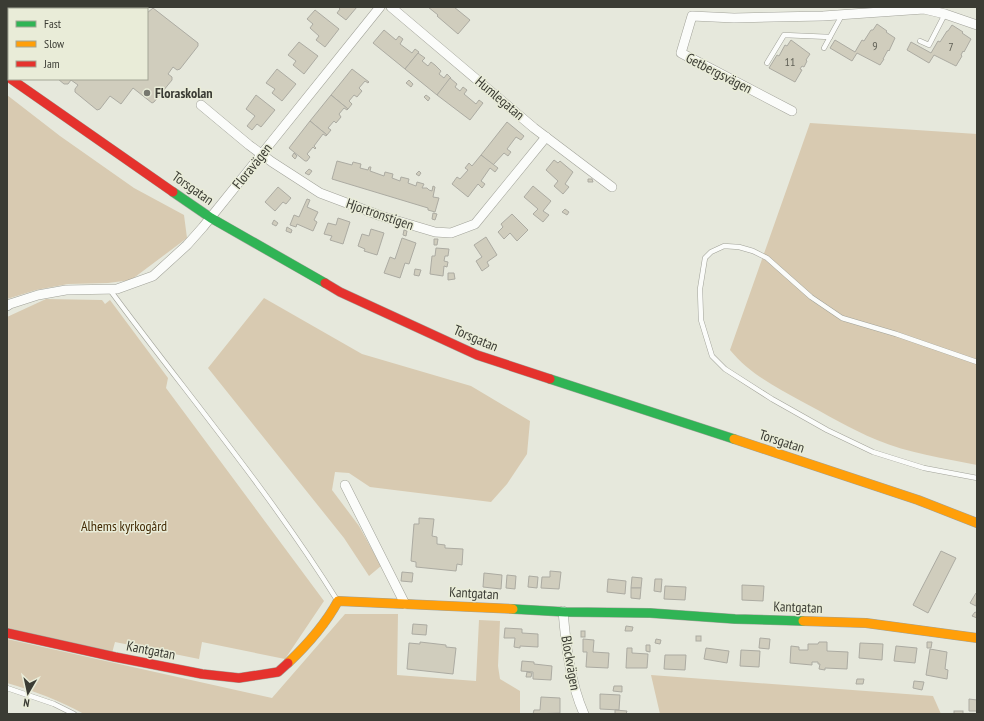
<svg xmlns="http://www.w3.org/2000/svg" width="984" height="721" font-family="'PT Sans Narrow',sans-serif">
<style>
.green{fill:#d8cab1}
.building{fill:#d0cdbd;stroke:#acaba2}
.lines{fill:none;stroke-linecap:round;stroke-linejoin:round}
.lane-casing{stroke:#a1a299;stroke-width:5.5}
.street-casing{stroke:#a1a299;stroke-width:10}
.fast-casing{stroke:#a1a299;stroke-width:10}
.slow-casing{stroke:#a1a299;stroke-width:10}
.jam-casing{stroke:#a1a299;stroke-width:10}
.lane{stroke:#fbfcfa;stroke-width:4.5}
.street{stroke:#fbfcfa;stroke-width:9}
.fast{stroke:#30b455;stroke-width:9}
.slow{stroke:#ff9f0a;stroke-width:9}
.jam{stroke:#e5322d;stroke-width:9}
.poi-dot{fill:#77786f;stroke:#e9ecd8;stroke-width:1.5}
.labels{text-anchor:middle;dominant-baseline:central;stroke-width:3;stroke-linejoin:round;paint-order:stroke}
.number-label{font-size:12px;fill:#606056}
.street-label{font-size:14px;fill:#3b3c34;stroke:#e9ecd8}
.poi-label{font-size:14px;font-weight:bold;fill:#3b3c34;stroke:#e9ecd8;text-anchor:start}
.park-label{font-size:14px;fill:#442b05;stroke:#e9ecd8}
</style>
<rect width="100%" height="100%" fill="#e6e8dc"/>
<g class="green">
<polygon points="7,95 60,136 134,188 184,215 187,238 131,280 108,283 68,284 36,290 7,299"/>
<path d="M810,123l167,11v331c-34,-7 -69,-12 -100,-25 -27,-11 -51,-26 -76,-39 -26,-14 -52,-28 -71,-51z"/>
<polygon points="264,298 362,354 471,386 530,421 527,454 507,484 491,502 370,487 349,473 335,472 332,490 359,526 381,566 369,576 344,538 208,368"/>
<polygon points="46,299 102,300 105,304 110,300 168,378 166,388 324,601 285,659 202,642 199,659 115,642 112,653 7,628 7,317"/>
<path d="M345,614h53l-1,61 79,6 3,-61 21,1 -2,45 2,13 20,12v23h-436c-25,-14 -50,-23 -77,-31v-44l265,59z"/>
<polygon points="651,675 933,696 941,714 660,714"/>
</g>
<g class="building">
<polygon points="338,7 357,7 346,20 337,13 340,9"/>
<polygon points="428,7 454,7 470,20 458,34 437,16 438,15"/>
<polygon points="153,8 198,43 198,46 180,69 177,70 173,67 168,74 172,77 172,80 154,102 152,103 133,88 121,104 110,96 100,109 97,110 75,92 75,89 78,85 71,80 68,84 64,84 58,79 147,79 147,13"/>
<polygon points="315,10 339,29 325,47 316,40 319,36 310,28 313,24 307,19"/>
<polygon points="877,24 887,31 886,32 895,38 889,51 888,50 883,59 884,59 880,65 857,53 852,61 830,48 835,40 855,52 862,40 864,41 871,30 873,30"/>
<polygon points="952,25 963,32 962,33 971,39 964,52 963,51 961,55 962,56 956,66 934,55 929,63 907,50 911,42 931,53 938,41 940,42 947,31 948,31"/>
<polygon points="384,30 396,40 399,36 403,39 400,44 412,53 415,49 419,52 405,69 373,43"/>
<polygon points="791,40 810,54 806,60 807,61 804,67 802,66 800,69 802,70 795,82 769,68 777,55 779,56 785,45 787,46"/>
<polygon points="299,42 318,56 304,74 293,65 296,61 288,55"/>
<polygon points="418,53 425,58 422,61 428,66 431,62 435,65 441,71 439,74 444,78 447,74 451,78 437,95 405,69"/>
<polygon points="277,69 296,84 282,101 272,93 275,89 266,83"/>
<polygon points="352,69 369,82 368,83 365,81 359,88 362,91 357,97 354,95 349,101 352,104 348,109 331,95"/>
<polygon points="450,78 457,84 455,87 460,91 463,87 467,90 464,94 476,104 479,100 483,103 470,120 437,95"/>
<polygon points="409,80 413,84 411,87 406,83"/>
<polygon points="256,95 275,110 261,127 257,124 252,130 247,126 255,116 246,109"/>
<polygon points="331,95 348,109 347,110 344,108 339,114 341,117 336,123 334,121 328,128 331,130 327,135 310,121"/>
<polygon points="426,95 430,98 428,101 424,97"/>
<polygon points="310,121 327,135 326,136 323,134 314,146 316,148 315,149 313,147 307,154 310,157 307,161 305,161 289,148"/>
<polygon points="507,122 524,136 521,140 516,137 507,149 511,152 508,156 504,153 493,165 481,155"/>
<polygon points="294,153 297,156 295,159 292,156"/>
<polygon points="481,155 498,168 495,172 490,168 481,181 485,184 482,188 478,184 468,197 452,184 457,177 460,179 468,170 465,168 469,163 472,166"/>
<polygon points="554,160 558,163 560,161 573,172 565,184 569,187 563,194 554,186 558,181 546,170"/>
<polygon points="337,161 352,165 353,162 361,164 360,168 368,170 369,167 371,167 370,171 384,176 385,172 393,174 392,178 400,181 401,177 409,179 408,183 416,186 417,182 424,184 422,188 427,188 429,190 432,191 433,186 435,187 433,197 439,198 435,212 428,210 428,208 332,179"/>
<polygon points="309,169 312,171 309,175 305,173"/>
<polygon points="419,171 421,173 419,176 416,174"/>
<polygon points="588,179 592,179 593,182 588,182"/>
<polygon points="533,186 551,201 543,211 549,215 543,222 533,214 538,209 524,197"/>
<polygon points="278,187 291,198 286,204 283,202 275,211 265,202"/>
<polygon points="307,199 310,200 307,207 318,212 314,220 317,222 313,231 297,224 296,227 290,225 294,215 299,217"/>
<polygon points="565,209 569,212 567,215 562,212"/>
<polygon points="433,213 437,214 435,220 432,219"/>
<polygon points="512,214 528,230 517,241 510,233 504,239 498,232 503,227 501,224"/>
<polygon points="338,218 350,222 343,244 330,240 332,236 324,234 328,223 336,225"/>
<polygon points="274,220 278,223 276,226 272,224"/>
<polygon points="287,227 292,230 291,233 286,231"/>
<polygon points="371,229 384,233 377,255 364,251 365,249 358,246 362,234 369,236"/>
<polygon points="404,230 407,231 406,236 403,235"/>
<polygon points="486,237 497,255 487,262 489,266 482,271 476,261 482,257 474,245"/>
<polygon points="402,238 416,243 409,264 405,263 400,278 384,273 390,257 395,259"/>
<polygon points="434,239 438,239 437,245 434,245"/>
<polygon points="436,248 449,249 448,256 445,256 444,261 448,262 447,267 444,266 443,276 430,274 432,256 435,256"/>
<polygon points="415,269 421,270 419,276 414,275"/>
<polygon points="448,273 454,273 455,279 448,280"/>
<polygon points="419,518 434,519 432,536 437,537 437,544 445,545 445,548 463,549 462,565 457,564 456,571 416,567 416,562 411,561 414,524 419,524"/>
<polygon points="941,551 956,558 928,613 913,605"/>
<polygon points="550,571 561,572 559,589 541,588 542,577 550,577"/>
<polygon points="402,572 413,573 412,582 401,581"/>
<polygon points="484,573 502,575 501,589 483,587"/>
<polygon points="507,575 516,576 515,589 506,588"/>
<polygon points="529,576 538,577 537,588 528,587"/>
<polygon points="632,577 642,578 641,588 631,588"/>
<polygon points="608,579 626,581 625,594 607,592"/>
<polygon points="655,579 662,579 661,592 654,591"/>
<polygon points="742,585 764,586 763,601 742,600"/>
<polygon points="665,586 686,587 685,600 664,599"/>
<polygon points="631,588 641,588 640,599 631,598"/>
<polygon points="976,593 977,594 976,606 970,603"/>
<polygon points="975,612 977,613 977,618 972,616"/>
<polygon points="413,624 427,625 426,635 412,634"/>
<polygon points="626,626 633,627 632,631 625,631"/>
<polygon points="505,628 522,629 522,633 538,634 538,647 520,646 520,648 514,647 515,638 504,638"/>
<rect x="581" y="631" width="4" height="6"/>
<rect x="696" y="636" width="5" height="5"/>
<polygon points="760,638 770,639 769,649 759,648"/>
<polygon points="583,639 594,640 593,652 609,653 608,668 586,667 587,652 583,652"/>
<polygon points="656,639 661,640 660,644 655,643"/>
<polygon points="420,642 446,645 446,647 456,648 453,674 407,669 409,643 420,644"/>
<polygon points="819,642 827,642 827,651 848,652 847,669 825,668 825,670 819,669 820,664 818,664 818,662 812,662 812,665 790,663 791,646 799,647 799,650 808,650 808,644 818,644"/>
<polygon points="927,642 932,642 931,648 927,648"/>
<polygon points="860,643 883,644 882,660 859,658"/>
<polygon points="646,645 650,645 650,652 646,651"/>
<polygon points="896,646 917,648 915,663 894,661"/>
<polygon points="627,648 632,648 632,653 648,654 647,668 626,668"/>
<polygon points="706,648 729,651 727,663 704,659"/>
<polygon points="930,649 947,652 945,669 948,670 947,679 926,675"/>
<polygon points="741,650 760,651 759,667 740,666"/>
<polygon points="665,655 686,655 685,670 664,669"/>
<polygon points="522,661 534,662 534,664 552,666 551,680 533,679 533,672 521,671"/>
<polygon points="527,672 532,673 531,677 526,677"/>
<polygon points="857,679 864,679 863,684 856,684"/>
<polygon points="914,681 924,682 922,690 913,688"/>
<polygon points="614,686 622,686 622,692 613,691"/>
<polygon points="600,694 620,695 619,710 600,709"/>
<polygon points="541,697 560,698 560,713 533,714 534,710 540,710"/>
<polygon points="969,699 977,700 977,711 969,711"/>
<polygon points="615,710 627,711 626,714 615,714"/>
<rect x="954" y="711" width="9" height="3"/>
</g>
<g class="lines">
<g class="lane-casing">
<g id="lane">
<polyline points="920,41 929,45 945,14"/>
<polyline points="824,48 842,15"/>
<polyline points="767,63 784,35 830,37"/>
<path d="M110,290c76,103 159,201 227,310"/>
<polyline points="977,362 896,334 842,318 811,297 767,258 753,251 739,247 724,246 711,252 705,258 700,289 701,320 712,356 725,369 772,399 827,430 873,452 924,468 977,478"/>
<polyline points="7,688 54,704 74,714"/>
</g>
</g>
<g class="street-casing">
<g id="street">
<polyline points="391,7 534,128 612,187"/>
<polyline points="201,105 249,145 272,162 320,193 381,216 435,232 451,233 475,224 546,137"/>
<polyline points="792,111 681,53 692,16 734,18 823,16 924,9 945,14 977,25"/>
<polyline points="7,306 10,304 38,295 66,290 117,289 153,276 187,245 203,227 380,7"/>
<polyline points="345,485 405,604"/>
<path d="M563,611c3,35 7,71 21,103"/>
</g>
</g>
<g class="fast-casing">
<g id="fast">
<polyline points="173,192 211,218 325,283"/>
<polyline points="550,379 734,439"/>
<polyline points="513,609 566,612 650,613 735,619 803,621"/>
</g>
</g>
<g class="slow-casing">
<g id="slow">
<polyline points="734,439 918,500 977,523"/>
<polyline points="803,621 866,623 977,638"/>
<path d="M288,663c19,-18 37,-38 50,-62l175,8"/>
</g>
</g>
<g class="jam-casing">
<g id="jam">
<polyline points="11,79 173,192"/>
<polyline points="325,283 340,292 477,355 550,379"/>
<polyline points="7,633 115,657 202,674 239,678 278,672 288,663"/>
</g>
</g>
<use href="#lane" class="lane"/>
<use href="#street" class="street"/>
<use href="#fast" class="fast"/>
<use href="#slow" class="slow"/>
<use href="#jam" class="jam"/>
</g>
<circle class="poi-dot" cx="147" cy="93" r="4"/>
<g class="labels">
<g class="number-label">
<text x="875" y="45">9</text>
<text x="951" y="46">7</text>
<text x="790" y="61">11</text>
</g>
<g class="street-label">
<text transform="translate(719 73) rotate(27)">Getbergsvägen</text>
<text transform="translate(500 98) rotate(40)">Humlegatan</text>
<text transform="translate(252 166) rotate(-51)">Floravägen</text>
<text transform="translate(193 188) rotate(35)">Torsgatan</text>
<text transform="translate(380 214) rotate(19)">Hjortronstigen</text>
<text transform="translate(476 338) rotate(23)">Torsgatan</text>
<text transform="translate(782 441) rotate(18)">Torsgatan</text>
<text transform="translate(474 593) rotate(3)">Kantgatan</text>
<text transform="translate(798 607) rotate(2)">Kantgatan</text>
<text transform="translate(151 650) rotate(11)">Kantgatan</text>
<text transform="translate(571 663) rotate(80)">Blockvägen</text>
</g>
<g class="poi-label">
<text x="155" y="93">Floraskolan</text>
</g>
<g class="park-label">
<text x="124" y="526">Alhems kyrkogård</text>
</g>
</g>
<rect width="984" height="721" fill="none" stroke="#3b3c34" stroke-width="16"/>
<rect x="8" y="8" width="140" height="72" fill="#e9ecd8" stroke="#a3a696"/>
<rect x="16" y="21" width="20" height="6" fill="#30b455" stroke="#a3a696"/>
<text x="44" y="28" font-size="12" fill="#3b3c34">Fast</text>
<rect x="16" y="41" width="20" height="6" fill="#ff9f0a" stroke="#a3a696"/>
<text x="44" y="48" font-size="12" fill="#3b3c34">Slow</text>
<rect x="16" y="61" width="20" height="6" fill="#e5322d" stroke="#a3a696"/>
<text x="44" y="68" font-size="12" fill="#3b3c34">Jam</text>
<g transform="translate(28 693) rotate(189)" stroke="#e9ecd8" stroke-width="3" paint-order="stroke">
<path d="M0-3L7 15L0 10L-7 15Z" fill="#3b3c34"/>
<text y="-6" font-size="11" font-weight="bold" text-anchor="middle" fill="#3b3c34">N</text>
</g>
</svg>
